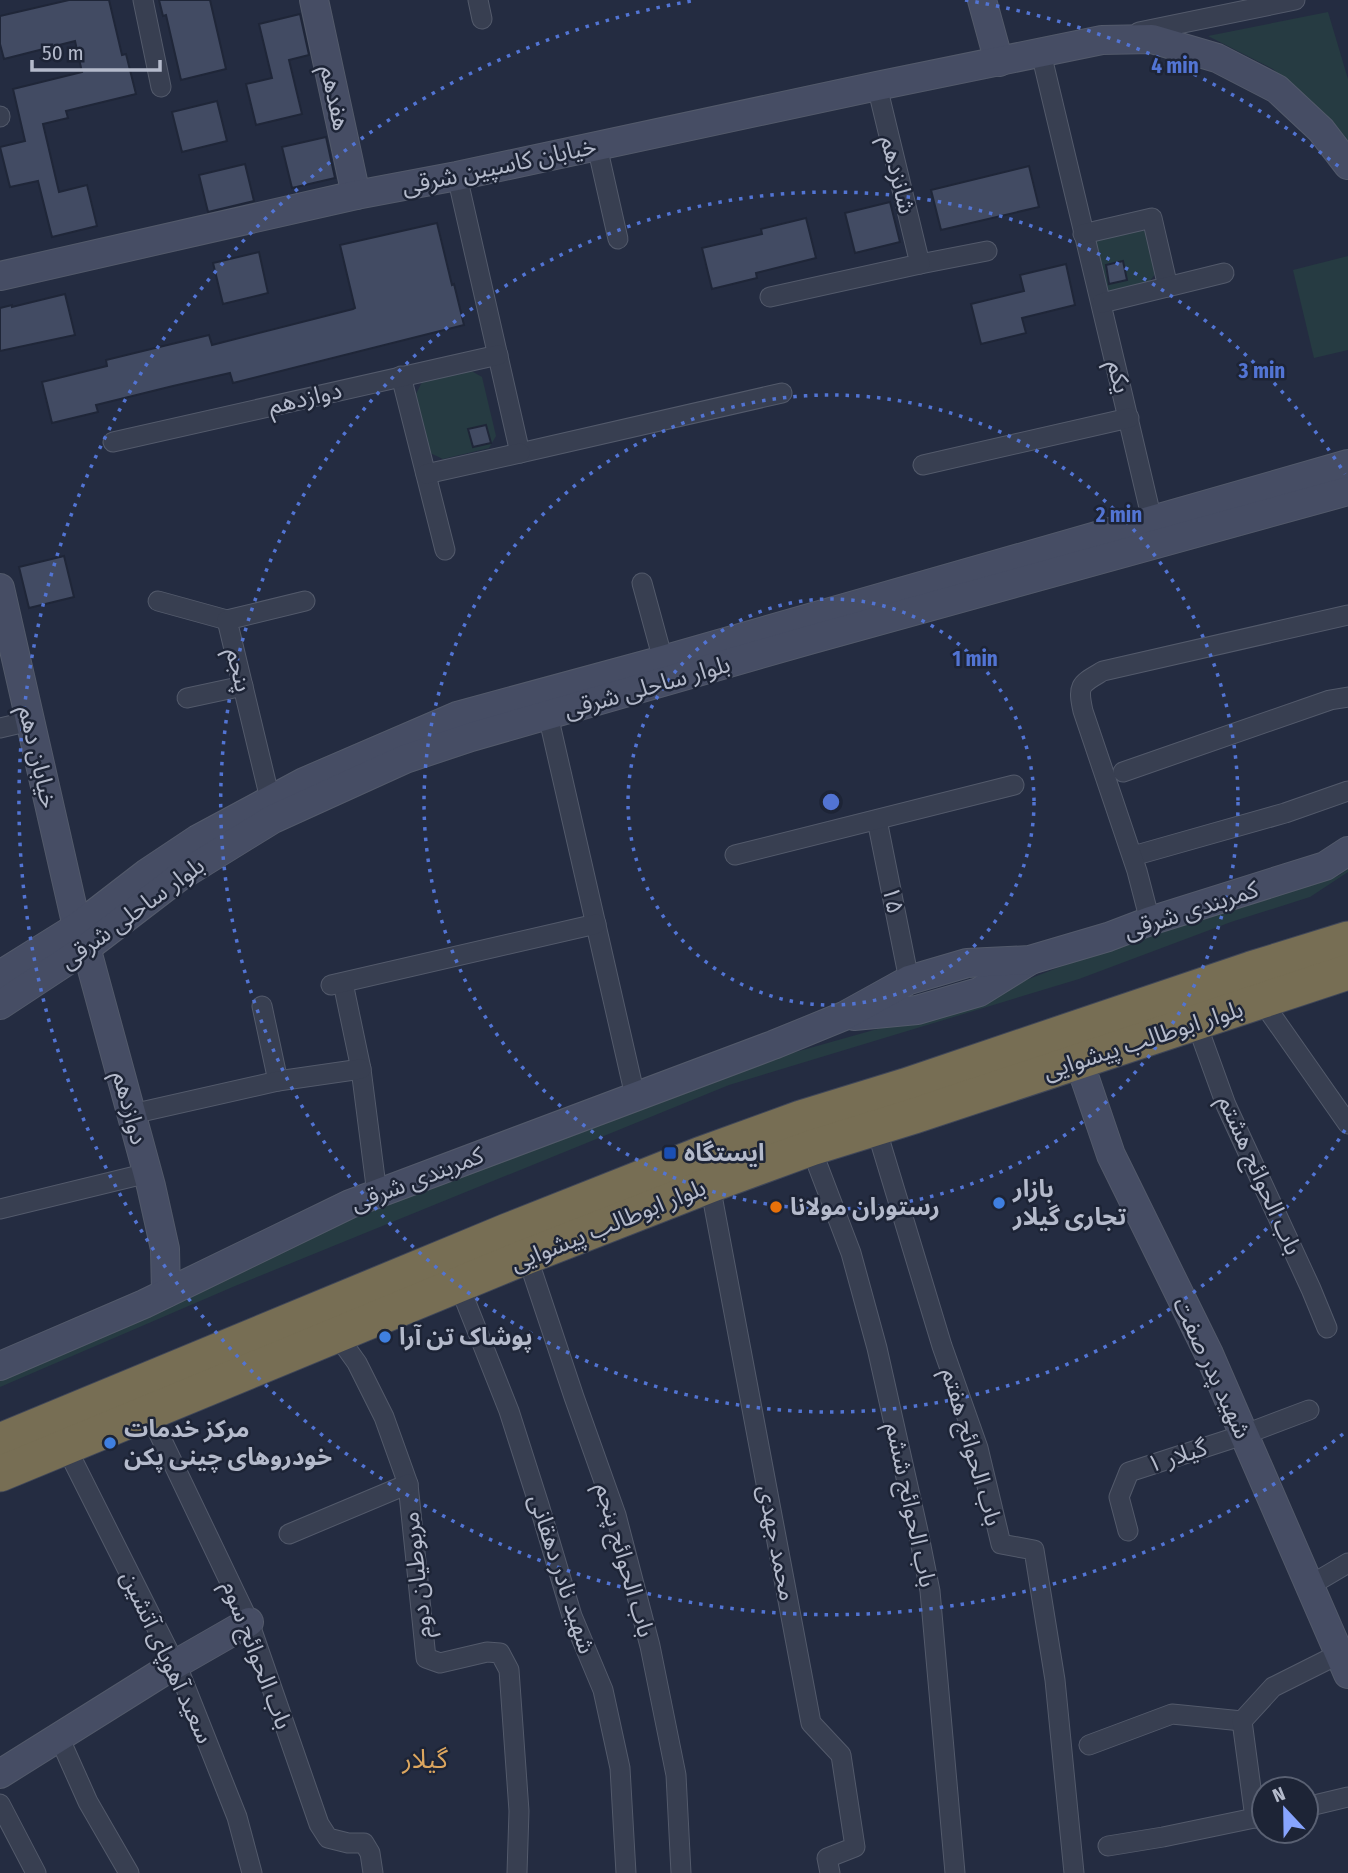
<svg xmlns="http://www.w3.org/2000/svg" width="1348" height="1873" font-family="'Fira Sans Condensed','Noto Sans Arabic',sans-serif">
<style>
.green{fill:#263b42}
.building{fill:#424b63;stroke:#1f2638;stroke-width:2}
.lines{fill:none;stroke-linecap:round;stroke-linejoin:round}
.street-casing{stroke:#535a6b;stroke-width:21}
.secondary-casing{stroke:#535a6b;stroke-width:30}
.highway-casing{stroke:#404758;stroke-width:37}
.street{stroke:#383f51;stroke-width:19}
.secondary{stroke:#464d64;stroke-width:28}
.highway{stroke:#776e54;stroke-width:35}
.ring{fill:none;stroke:#5274d3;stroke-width:3.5;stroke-dasharray:3.5 7}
.transit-dot{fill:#1a4fb4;stroke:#1d2436;stroke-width:2.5}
.shop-dot{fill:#3f7fe0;stroke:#1d2436;stroke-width:2.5}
.food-dot{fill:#e8710a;stroke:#1d2436;stroke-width:2.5}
.labels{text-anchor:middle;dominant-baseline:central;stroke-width:5;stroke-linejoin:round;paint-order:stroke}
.street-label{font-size:24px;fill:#b4bacb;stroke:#1d2436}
.poi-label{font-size:24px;font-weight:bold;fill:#b4bacb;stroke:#1d2436;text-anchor:start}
.neighbourhood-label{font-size:26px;fill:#dca65f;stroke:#1d2436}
.centre{fill:#5274d3;stroke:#1d2436;stroke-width:3.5}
.ring-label{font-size:21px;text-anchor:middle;font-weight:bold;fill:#5274d3;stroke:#1d2436;stroke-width:5;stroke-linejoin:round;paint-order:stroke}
</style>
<rect width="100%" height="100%" fill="#242c41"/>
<g class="green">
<polygon points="1328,12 1348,79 1348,150 1321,112 1273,69 1208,36"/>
<polygon points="1135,226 1146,232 1156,273 1149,282 1109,291 1097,285 1090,248 1096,236"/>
<polygon points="1348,256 1348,350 1314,358 1293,270"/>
<polygon points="468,369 482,377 496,436 489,448 443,459 430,453 416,394 422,382"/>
<polygon points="1348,869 1348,872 1310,897 1231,922 1079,979 729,1085 235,1286 0,1387 0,1379 352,1215 785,1055 959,1006 1124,942 1201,920 1338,876"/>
</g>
<g class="building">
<polygon points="69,0 109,0 122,55 126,54 136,94 66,111 68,118 43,124 59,192 87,185 97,226 52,237 38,181 10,187 0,147 25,141 13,89 82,72 75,41 4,59 0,44 0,16"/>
<polygon points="159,0 210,0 226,69 181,80 166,15 163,16"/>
<polygon points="300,14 309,55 289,60 302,114 256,125 246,84 272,78 259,24"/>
<polygon points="217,101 227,141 182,152 172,112"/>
<polygon points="326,137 335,178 292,188 282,147"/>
<polygon points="245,164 254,201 208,212 199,175"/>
<polygon points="1029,166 1039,207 941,230 931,190"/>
<polygon points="890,202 900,242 855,253 845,213"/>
<polygon points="806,218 816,258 756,273 757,278 712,289 702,248 762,234 761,229"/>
<polygon points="437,223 452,285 454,284 464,325 233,383 230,373 173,386 96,405 98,412 52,423 42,382 107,366 106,360 151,349 209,335 212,345 353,309 355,308 340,245"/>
<polygon points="259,252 268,293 223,304 213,263"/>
<polygon points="1123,261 1127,280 1109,284 1106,265"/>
<polygon points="1066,264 1075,305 1022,318 1026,333 981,344 971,304 1024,291 1020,275"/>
<polygon points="65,294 75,335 0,351 0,308 12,305 12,307"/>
<polygon points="486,425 491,443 473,447 468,429"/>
<polygon points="64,556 74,597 29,608 19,567"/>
</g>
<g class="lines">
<g class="street-casing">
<g id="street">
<polyline points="143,0 161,87"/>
<polyline points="478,0 482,19"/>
<polyline points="1139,32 1295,0"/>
<path d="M1041,53c36,155 75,311 111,467"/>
<polyline points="0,116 0,117"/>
<polyline points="597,146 618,239"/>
<polyline points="457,176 520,453 782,393"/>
<polyline points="1083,234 1152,218 1168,287"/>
<polyline points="920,264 987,251"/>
<polyline points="770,297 920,264 877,86"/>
<polyline points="1102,303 1224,273"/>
<polyline points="401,376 445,550"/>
<polyline points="113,442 498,355"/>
<polyline points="923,465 1129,418"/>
<polyline points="426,474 520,453"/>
<polyline points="642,583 663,660"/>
<polyline points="158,601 227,620"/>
<polyline points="187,698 243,686"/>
<polyline points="548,715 635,1096"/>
<polyline points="0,728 30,721"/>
<polyline points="1123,772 1330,700 1348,697"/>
<polyline points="270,799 227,620 305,601"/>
<polyline points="877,820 909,980"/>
<polyline points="1140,854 1285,813 1348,791"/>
<polyline points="735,855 1014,785"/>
<path d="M1150,921l-13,-50 -54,-160c-6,-27 -2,-27 20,-40l245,-56"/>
<polyline points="343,983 361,1069 377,1194"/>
<polyline points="331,985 596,924"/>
<polyline points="1261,1000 1348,1124"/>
<polyline points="262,1006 278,1081"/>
<polyline points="1196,1022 1226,1105 1311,1289 1327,1328"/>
<polyline points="132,1114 278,1081 361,1069"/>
<polyline points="876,1128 942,1346 978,1448 1001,1544 1034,1550 1055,1680 1074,1873"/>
<polyline points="811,1148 851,1253 877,1348 918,1531 930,1591 955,1873"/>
<polyline points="710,1185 811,1723 841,1755 855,1847 827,1858 830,1873"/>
<polyline points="0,1209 148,1173"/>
<polyline points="527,1256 574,1397 616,1515 650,1646 676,1775 681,1873"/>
<polyline points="459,1285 509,1411 539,1505 572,1616 603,1690 620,1768 626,1873"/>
<polyline points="337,1335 357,1363 384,1417 408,1484 426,1658 440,1663 487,1652 500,1653 509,1670 519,1811 517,1873"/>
<polyline points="149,1413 249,1622 319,1824 328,1838 348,1843 364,1843 370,1853 373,1873"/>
<polyline points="66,1447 181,1676 237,1817 252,1873"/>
<polyline points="1128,1531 1119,1497 1129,1472 1243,1435 1309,1410"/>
<polyline points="289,1534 408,1484"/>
<polyline points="1309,1586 1348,1563"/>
<polyline points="59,1737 88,1802 129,1873"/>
<polyline points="1089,1745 1172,1714 1242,1721"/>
<polyline points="0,1804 36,1873"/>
<polyline points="1306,1807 1348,1797"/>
<polyline points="1255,1818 1242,1721 1273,1687 1339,1654"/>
<polyline points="1108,1846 1163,1837 1264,1816"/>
</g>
</g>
<g class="secondary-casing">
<g id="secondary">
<polyline points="314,0 356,195"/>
<polyline points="982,0 999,62"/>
<polyline points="0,276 356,195 457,176 877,86 1102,40 1152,39 1217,58 1277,89 1321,130 1348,165"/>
<polyline points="0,588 77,927 86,947 151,1186 165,1249 166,1293"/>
<polyline points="0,975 77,927 147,873 198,839 304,782 457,716 663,660 1348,464"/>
<polyline points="0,1005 85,949 179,877 273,819 405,759 471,737 809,640 1348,491"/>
<polyline points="854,1016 917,1010 979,992 1029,961"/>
<polyline points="1079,1061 1111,1155 1209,1354 1348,1674"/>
<polyline points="0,1366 144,1304 350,1204 773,1045 844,1016 909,980 967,963 1030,960 1108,937 1150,921 1325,866 1348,851"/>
<polyline points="0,1774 174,1665 249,1622"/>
</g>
</g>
<g class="highway-casing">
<g id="highway">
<polyline points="0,1441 507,1231 699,1155 801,1118 905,1086 1251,969 1348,939"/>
<polyline points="0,1474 518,1260 710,1185 811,1148 914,1116 1348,972"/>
</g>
</g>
<use href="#street" class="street"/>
<use href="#secondary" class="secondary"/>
<use href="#highway" class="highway"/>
</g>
<g class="ring">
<circle cx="831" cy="802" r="203"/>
<circle cx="831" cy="802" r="407"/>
<path d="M1345 1130A610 610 0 1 1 1345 474"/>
<path d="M1343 1434A813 813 0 1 1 697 0M965 0A813 813 0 0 1 1343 170"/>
</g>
<rect class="transit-dot" x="663" y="1146" width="14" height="14" rx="3.5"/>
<g class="shop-dot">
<circle cx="999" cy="1203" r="7"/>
<circle cx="385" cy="1337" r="7"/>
<circle cx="110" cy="1443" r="7"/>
</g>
<circle class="food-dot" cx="776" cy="1207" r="7"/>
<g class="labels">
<g class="street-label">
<text transform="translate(335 98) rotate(78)">هفدهم</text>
<text transform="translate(499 166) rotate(-12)">خیابان کاسپین شرقی</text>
<text transform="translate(898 175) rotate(76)">شانزدهم</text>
<text transform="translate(1119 377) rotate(77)">یکم</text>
<text transform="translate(305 398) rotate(-13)">دوازدهم</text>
<text transform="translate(239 670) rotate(76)">پنجم</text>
<text transform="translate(647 687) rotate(-16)">بلوار ساحلی شرقی</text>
<text transform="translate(38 757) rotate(77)">خیابان دهم</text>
<text transform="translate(893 900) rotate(79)">۱۵</text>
<text transform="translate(1191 910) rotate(-18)">کمربندی شرقی</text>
<text transform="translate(132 913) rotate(-36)">بلوار ساحلی شرقی</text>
<text transform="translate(1143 1040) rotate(-18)">بلوار ابوطالب پیشوایی</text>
<text transform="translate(130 1108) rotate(75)">دوازدهم</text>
<text transform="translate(1260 1175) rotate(66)">باب الحوائج هشتم</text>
<text transform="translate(417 1179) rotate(-21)">کمربندی شرقی</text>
<text transform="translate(608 1225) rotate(-22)">بلوار ابوطالب پیشوایی</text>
<text transform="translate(1212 1368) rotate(65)">شهید پدر صفت</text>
<text transform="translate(972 1447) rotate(74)">باب الحوائج هفتم</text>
<text transform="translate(1177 1456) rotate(-18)">گیلار ۱</text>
<text transform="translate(911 1505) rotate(78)">باب الحوائج ششم</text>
<text transform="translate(777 1543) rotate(79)">محمد جهدی</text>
<text transform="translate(625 1560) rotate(74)">باب الحوائج پنجم</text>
<text transform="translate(562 1574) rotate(72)">شهید نادر دهقانی</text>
<text transform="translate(417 1575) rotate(-96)">مربوطیان دوم</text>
<text transform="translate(257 1655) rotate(69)">باب الحوائج سوم</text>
<text transform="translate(167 1657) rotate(65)">سعید آهوپای آتشین</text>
</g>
<g class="poi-label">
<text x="684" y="1153">ایستگاه</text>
<text x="1013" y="1189">بازار<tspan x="1013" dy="28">تجاری گیلار</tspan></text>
<text x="790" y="1207">رستوران مولانا</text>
<text x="399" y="1337">پوشاک تن آرا</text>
<text x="124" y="1429">مرکز خدمات<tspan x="124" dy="28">خودروهای چینی پکن</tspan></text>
</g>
<g class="neighbourhood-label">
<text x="425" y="1759">گیلار</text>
</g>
</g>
<circle cx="831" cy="802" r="10" class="centre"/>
<g class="ring-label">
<text x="1175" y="73">4 min</text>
<text x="1262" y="378">3 min</text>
<text x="1119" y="522">2 min</text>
<text x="975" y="666">1 min</text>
</g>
<g transform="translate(1285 1810) rotate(338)"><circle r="33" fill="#1d2436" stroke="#596072" stroke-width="2"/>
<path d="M0-5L12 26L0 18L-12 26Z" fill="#87a4fe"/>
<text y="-10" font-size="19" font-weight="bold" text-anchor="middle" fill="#b4bacb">N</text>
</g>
<path d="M32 60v10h128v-10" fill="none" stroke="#b4bacb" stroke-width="3.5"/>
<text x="42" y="60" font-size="21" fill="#b4bacb" stroke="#1d2436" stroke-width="5" paint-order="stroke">50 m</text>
</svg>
